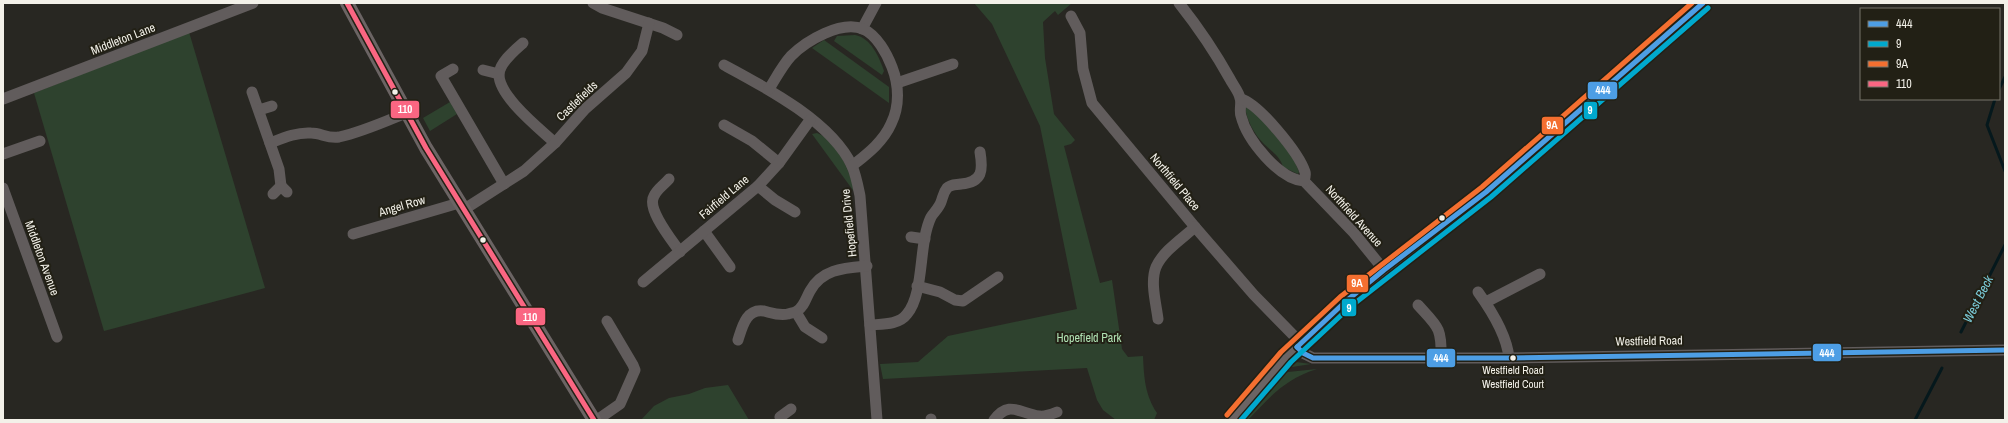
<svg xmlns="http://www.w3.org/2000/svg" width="2008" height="423" font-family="'Archivo Narrow',sans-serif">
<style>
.green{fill:#2e422e}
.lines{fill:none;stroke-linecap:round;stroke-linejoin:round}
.stream{stroke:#05181c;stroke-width:3}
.minor{stroke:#615c5c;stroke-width:11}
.major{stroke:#6b6464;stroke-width:14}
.bus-1-casing{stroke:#222015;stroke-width:8}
.bus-2-casing{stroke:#222015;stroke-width:8}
.bus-3-casing{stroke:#222015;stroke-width:8}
.bus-4-casing{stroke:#222015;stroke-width:8}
.bus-1{stroke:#4d9ee5;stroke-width:5}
.bus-2{stroke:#00a9ce;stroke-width:5}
.bus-3{stroke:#f46f30;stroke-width:5}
.bus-4{stroke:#fa6682;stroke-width:5}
.bus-dot{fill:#f3f1e9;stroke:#222015;stroke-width:1.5}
.labels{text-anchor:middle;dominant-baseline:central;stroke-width:4;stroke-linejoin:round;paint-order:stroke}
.bus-label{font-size:11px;fill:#f3f1e9;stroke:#222015}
.street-label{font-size:12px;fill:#f3f1e9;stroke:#222015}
.park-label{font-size:12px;fill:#b0e2b3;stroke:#222015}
.water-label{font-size:13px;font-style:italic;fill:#7ccddb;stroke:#222015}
.line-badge{stroke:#222015;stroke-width:1.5}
.badge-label{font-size:11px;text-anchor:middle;font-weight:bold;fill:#fff}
</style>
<rect width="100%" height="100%" fill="#282722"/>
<g class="green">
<path d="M974,3h98l-14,12 -3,-4 -12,11 2,36 9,56 21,26 -4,4 -7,2 36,137 12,-3 10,69 6,8 15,-1c1,22 2,39 14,57l-3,7h-38l-13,-10 -6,-10 -10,-32 -204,11 -3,-15 38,-2 30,-26 129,-27 -37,-183 -48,-102z"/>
<polygon points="189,32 265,288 104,331 34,93"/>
<path d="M855,35c16,3 24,22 29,36l-2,4 -48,-34 3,-5z"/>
<polygon points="824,40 889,87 889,103 812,48"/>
<polygon points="450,102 457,114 430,131 423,118"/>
<path d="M1245,106l7,2 40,47 7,17 -1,2 -15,-7c-3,-11 -11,-15 -19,-23 -10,-10 -18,-25 -19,-38z"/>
<path d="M817,133c21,8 34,41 38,60l-43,-59z"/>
<polygon points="1296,362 1311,364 1286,368"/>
<path d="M1317,369c-32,10 -46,27 -69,51h-4l39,-46 5,-2z"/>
<polygon points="728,385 749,420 641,420 654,406 669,398 689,394 705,388"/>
</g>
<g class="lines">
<g class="stream">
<polyline points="1999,89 2005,77"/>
<polyline points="1995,99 1987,125 2005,171"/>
<polyline points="1961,332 2005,245"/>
<polyline points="1915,420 1942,368"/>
</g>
<g class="minor">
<polyline points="593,3 602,8 663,28 677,35"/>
<path d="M1179,3c19,24 36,49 51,76 3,6 9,13 10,19 2,5 -1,12 1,18 6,24 38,63 63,65l50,52 30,37"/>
<polyline points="1071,16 1080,33 1083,69 1092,103 1195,227 1254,295 1301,343"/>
<polyline points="862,29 876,3"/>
<path d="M523,43c-8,7 -23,19 -24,31 -1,22 41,55 56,69"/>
<path d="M724,65c41,22 108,57 128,101 4,9 6,20 8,30l17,224"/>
<polyline points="453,69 441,76 504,184"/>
<polyline points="483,70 499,74"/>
<polyline points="897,83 953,64"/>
<path d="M769,89c7,-11 13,-23 22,-33 15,-15 50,-36 72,-27 14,6 24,25 29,38 7,18 8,39 -1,57 -8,18 -24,30 -39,42"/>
<polyline points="252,92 279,169 281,186"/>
<polyline points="3,99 253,3"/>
<path d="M1241,99c18,5 58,54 64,73 1,3 0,6 -1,9"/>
<polyline points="259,110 272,106"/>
<polyline points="724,125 752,141 779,163"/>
<path d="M270,143c13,-5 27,-11 41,-10 10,0 17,6 28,4 23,-5 45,-15 67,-24"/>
<polyline points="3,154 40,141"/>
<path d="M669,179c-5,6 -12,10 -15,17 -8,13 18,44 26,56"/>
<polyline points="758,186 775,200 795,212"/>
<polyline points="3,188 57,337"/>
<polyline points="273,194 281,186 287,192"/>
<polyline points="463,210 524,171 555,143 585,109 626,73 642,51 649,23"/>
<polyline points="704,231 730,267"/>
<polyline points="353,234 459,203"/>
<polyline points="911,237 925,239"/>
<polyline points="643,282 758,186 779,163 810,120"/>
<polyline points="917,286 940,292 955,300 963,301 998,277"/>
<path d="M1478,292c13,18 29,44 31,66"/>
<polyline points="1486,302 1540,274"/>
<path d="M1418,305c19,21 24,22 23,52"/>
<polyline points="796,312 805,327 822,338"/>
<path d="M1158,319c-2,-16 -8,-37 -2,-52 7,-16 27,-29 39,-40"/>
<path d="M870,325c12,-1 29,0 37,-11 18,-22 11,-70 24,-97 3,-5 8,-9 10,-15 2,-5 2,-9 6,-14 4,-4 9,-3 14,-4 22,-2 22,-14 19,-32"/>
<path d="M738,340c4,-12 8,-32 26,-29 8,2 15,5 24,3 2,-1 6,-1 9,-3 7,-4 9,-13 13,-20 12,-22 34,-23 57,-25"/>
<polyline points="1297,347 1303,353 1313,358 1509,358 2005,350"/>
<polyline points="931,419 931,420"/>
<polyline points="597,420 620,404 635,370 633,365 607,321"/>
<polyline points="781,420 780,417 791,409"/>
<path d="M994,420c15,-20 25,-7 45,-4 5,1 13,-2 18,-4"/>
</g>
<g class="major">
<polyline points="347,3 426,148 594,420"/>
<polyline points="1232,420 1286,357 1345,302 1486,192 1703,3"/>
</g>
<g class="bus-1-casing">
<g id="bus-1">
<polyline points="1297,347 1303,353 1313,358 1509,358 2005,350"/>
<polyline points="1297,347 1345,302 1384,270 1486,192 1703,3"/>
</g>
</g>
<g class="bus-2-casing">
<polyline id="bus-2" points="1241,420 1291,362 1350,307 1491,197 1708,8"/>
</g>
<g class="bus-3-casing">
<polyline id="bus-3" points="1227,415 1281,352 1340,297 1482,187 1692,3"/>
</g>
<g class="bus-4-casing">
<polyline id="bus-4" points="347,3 426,148 594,420"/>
</g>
<use href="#bus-1" class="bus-1"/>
<use href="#bus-2" class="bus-2"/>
<use href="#bus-3" class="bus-3"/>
<use href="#bus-4" class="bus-4"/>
</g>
<g class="bus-dot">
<circle cx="395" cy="92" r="3.5"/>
<circle cx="1442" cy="218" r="3.5"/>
<circle cx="483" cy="240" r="3.5"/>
<circle cx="1513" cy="358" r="3.5"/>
</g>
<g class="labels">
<g class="bus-label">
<text x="1513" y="370">Westfield Road<tspan x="1513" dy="14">Westfield Court</tspan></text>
</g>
<g class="street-label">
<text transform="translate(123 39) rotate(-21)">Middleton Lane</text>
<text transform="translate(577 101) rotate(-44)">Castlefields</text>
<text transform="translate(1175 182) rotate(50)">Northfield Place</text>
<text transform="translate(724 197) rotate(-40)">Fairfield Lane</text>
<text transform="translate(402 206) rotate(-16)">Angel Row</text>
<text transform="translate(1354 216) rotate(48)">Northfield Avenue</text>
<text transform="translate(849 223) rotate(-96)">Hopefield Drive</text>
<text transform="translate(42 258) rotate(70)">Middleton Avenue</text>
<text transform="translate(1649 341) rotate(-1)">Westfield Road</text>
</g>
<g class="park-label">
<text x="1089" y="338">Hopefield Park</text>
</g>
<g class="water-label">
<text transform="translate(1978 299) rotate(-63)">West Beck</text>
</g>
</g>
<g class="line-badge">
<rect x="1587" y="81" width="31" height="19" rx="4" fill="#4d9ee5"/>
<rect x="390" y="100" width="30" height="19" rx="4" fill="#fa6682"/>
<rect x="1583" y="101" width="15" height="19" rx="4" fill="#00a9ce"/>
<rect x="1541" y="116" width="23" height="19" rx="4" fill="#f46f30"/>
<rect x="1346" y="274" width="23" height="19" rx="4" fill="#f46f30"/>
<rect x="1341" y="298" width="16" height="19" rx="4" fill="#00a9ce"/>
<rect x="515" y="307" width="31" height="19" rx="4" fill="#fa6682"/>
<rect x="1812" y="343" width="30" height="19" rx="4" fill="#4d9ee5"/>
<rect x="1426" y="348" width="30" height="20" rx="4" fill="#4d9ee5"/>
</g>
<g class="badge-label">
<text x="1603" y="94">444</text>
<text x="405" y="113">110</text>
<text x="1590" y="114">9</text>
<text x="1552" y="129">9A</text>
<text x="1357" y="287">9A</text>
<text x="1349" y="312">9</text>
<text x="530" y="321">110</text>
<text x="1827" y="357">444</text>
<text x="1441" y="362">444</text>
</g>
<rect width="2008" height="423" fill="none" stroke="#f3f1e9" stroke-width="8"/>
<rect x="1860" y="8" width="140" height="92" fill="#222015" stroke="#76746a"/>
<rect x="1868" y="21" width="20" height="6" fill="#4d9ee5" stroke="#76746a"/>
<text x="1896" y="28" font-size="12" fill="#f3f1e9">444</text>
<rect x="1868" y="41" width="20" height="6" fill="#00a9ce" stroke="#76746a"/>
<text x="1896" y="48" font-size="12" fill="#f3f1e9">9</text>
<rect x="1868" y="61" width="20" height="6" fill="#f46f30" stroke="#76746a"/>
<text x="1896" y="68" font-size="12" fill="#f3f1e9">9A</text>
<rect x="1868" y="81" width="20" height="6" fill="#fa6682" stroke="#76746a"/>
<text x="1896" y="88" font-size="12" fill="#f3f1e9">110</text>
</svg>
